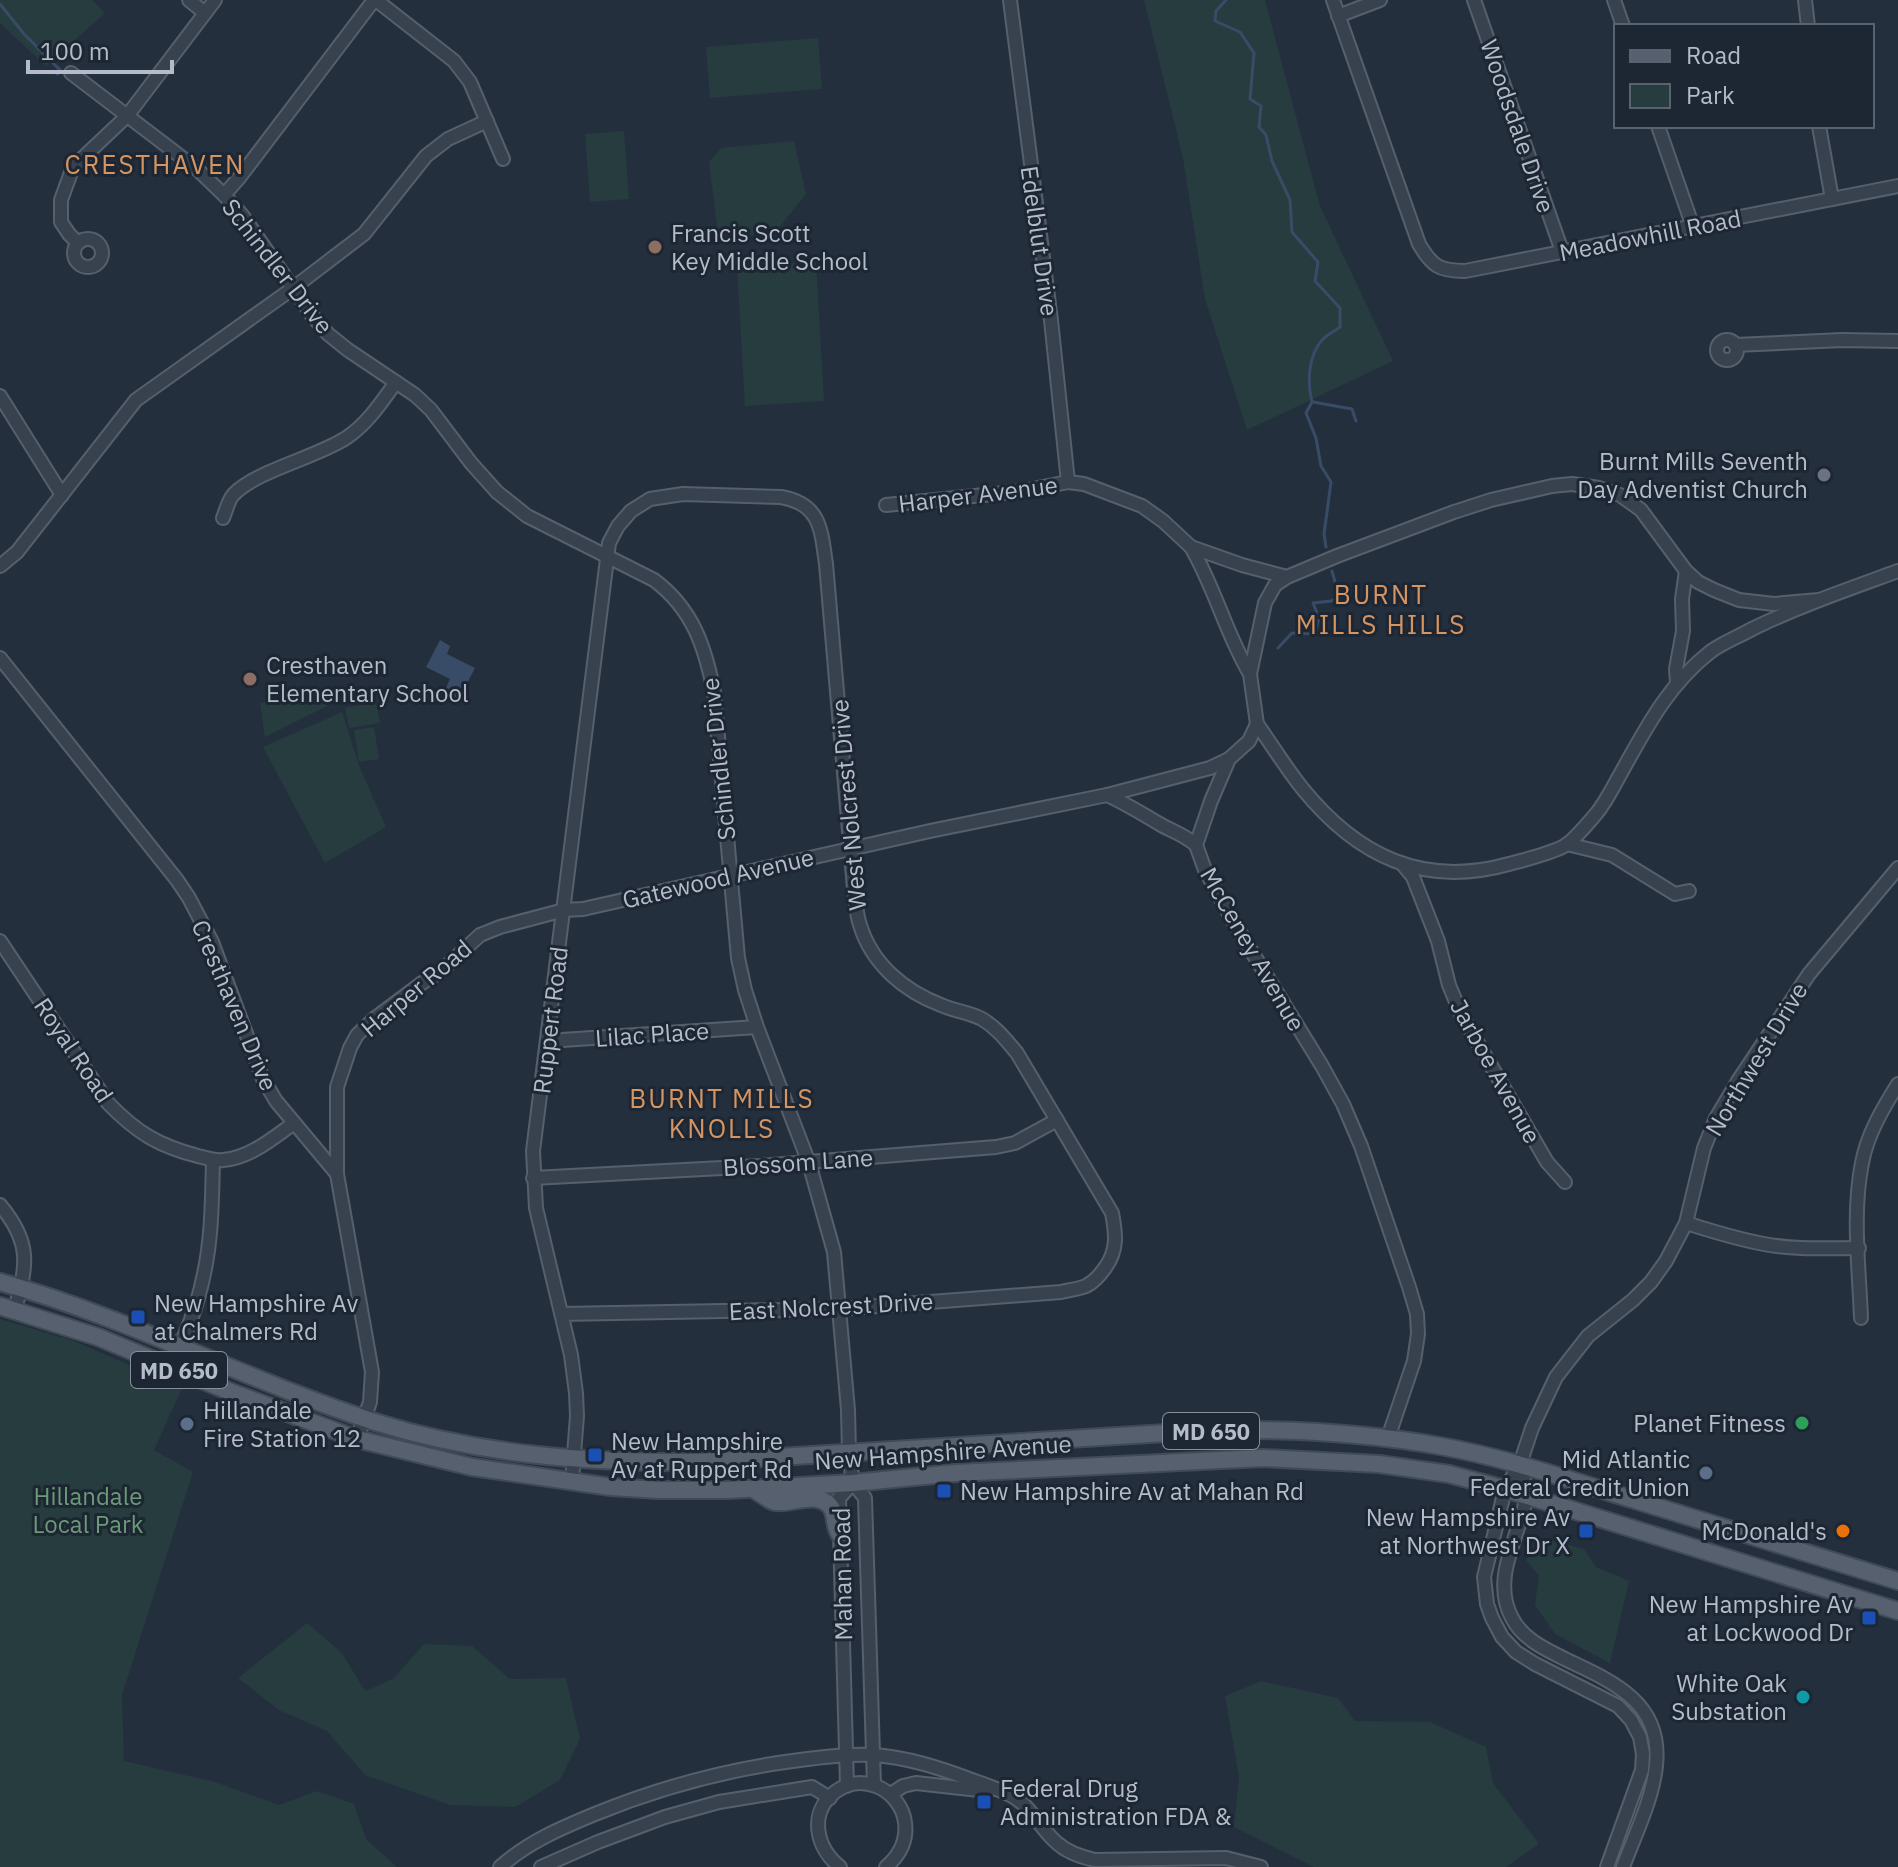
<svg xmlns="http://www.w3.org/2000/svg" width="1898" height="1867" font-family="'IBM Plex Sans',sans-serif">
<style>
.green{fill:#263c3f}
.water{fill:#394c67}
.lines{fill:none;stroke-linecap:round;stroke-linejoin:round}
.stream{stroke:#394c67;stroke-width:3}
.minor-casing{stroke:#565f6c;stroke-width:16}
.major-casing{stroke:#414a57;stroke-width:20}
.minor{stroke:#38414e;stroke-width:12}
.major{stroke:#56606e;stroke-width:16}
.education-dot{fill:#8d6e63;stroke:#1d2633;stroke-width:3}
.worship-dot{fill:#6b7280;stroke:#1d2633;stroke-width:3}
.transit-dot{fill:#1a4fb4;stroke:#1d2633;stroke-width:3}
.leisure-dot{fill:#2e9e5b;stroke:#1d2633;stroke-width:3}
.service-dot{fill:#5c6f8a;stroke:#1d2633;stroke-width:3}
.food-dot{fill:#e8710a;stroke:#1d2633;stroke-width:3}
.culture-dot{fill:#0f9aa8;stroke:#1d2633;stroke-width:3}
.labels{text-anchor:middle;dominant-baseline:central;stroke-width:6;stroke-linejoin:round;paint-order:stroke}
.shield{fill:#1d2633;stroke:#878f9c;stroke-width:2}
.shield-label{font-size:22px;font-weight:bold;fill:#b4bcc9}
.street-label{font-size:24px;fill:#b4bcc9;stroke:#1d2633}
.poi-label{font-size:24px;fill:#b4bcc9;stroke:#1d2633;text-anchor:start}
.park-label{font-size:24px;fill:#6b9a76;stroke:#1d2633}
.neighbourhood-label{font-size:26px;letter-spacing:2px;fill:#d59563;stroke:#1d2633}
</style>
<rect width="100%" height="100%" fill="#242f3e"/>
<g class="green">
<polygon points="0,0 92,0 105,13 46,66 0,23"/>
<polygon points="1144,0 1265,0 1320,206 1393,361 1247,430 1205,299 1183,158"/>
<polygon points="818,38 822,89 710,98 706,47"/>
<polygon points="624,131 629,199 590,202 585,134"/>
<polygon points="794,141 806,194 773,235 718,234 709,162 721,148"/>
<polygon points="816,262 824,401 745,406 737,267"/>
<polygon points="338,694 339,700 265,737 260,703 300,696 302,701"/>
<polygon points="376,702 380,723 349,728 345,708"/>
<polygon points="342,712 360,768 386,827 325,863 263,747"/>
<polygon points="374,727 379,759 359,762 354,730"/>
<polygon points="0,1319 74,1341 182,1388 154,1450 193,1472 122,1695 124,1761 215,1782 279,1805 317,1791 354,1804 366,1839 397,1867 0,1867"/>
<polygon points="1544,1539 1584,1549 1596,1567 1629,1581 1610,1663 1555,1634 1535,1605 1539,1576 1526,1560"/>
<polygon points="307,1623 342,1653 365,1691 393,1679 424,1644 472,1646 510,1679 566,1678 580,1739 560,1780 515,1807 450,1805 365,1775 327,1731 279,1710 238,1678"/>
<polygon points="1261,1681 1338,1698 1355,1721 1430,1722 1486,1747 1493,1783 1539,1844 1506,1867 1314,1867 1234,1827 1239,1777 1225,1696"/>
</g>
<polygon class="water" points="440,640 450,646 447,654 475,668 459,699 444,692 450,679 426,667"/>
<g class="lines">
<g class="stream">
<path d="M1226,0l-10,11 -1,10 25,11 14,21 -4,46 11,7 -2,21 7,8 6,26 18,39 2,32 26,30 -3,19 25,27v19c-5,4 -12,7 -17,12 -15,16 -16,43 -11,63l-6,11 10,25 5,28 10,16 -7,52 2,13"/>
<polyline points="0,4 24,34 61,71 57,74"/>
<polyline points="1313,402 1352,409 1356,421"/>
<polyline points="1278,648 1292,633 1315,634 1319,618 1313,603 1331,601 1339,597 1332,571"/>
</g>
<g class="minor-casing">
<g id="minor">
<polyline points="189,0 205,13"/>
<polyline points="376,0 454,61 470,82 503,159"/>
<polyline points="1010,0 1051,320 1068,482"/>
<path d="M1333,0l86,244c13,22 20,27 46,27l433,-85"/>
<polyline points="1474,0 1562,251"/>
<polyline points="1614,0 1623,26"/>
<polyline points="1805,0 1808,26"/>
<polyline points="1338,16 1380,0"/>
<path d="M71,73l126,96 27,26 18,20 69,99 17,20 20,16 67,45 16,15 40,53 26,29 30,24 127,64c39,29 51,67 60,112l24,266 7,32 12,37 52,136 25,89 14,158 1,43 4,30 12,15 9,287"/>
<polyline points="1658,126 1693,227"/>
<polyline points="1819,126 1832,199"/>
<polyline points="224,195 239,178 374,0"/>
<circle cx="88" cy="253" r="14"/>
<polyline points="78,243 69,234 61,222 61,200 73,167 127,116 215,0"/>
<circle cx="1727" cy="350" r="10"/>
<polyline points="1735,345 1842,340 1898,341"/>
<polyline points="0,396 62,495"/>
<polyline points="886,505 1023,491 1068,482 1084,484 1142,506 1163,521 1191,547 1242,565 1287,577"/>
<path d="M223,518c3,-7 5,-17 10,-23 22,-24 82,-37 113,-57 21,-14 35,-35 50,-56"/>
<path d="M1191,547c24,41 35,87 59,127"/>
<polyline points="0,566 17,552 136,400 292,289 364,234 426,156 448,139 487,121"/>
<polyline points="0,658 177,880 189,898 212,942 263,1079 276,1101 337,1174 372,1372 370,1402 357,1439"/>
<polyline points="1677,683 1676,669 1683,631 1682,599 1686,571"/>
<path d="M1257,724c15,21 29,44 45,64 55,68 121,100 207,76 15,-4 44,-11 57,-19 9,-6 22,-22 30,-31 10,-12 17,-27 25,-41 25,-45 47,-88 89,-121 12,-9 28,-15 42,-23 47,-23 97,-40 146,-58"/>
<path d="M1107,795c20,9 37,20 56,31 12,6 23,10 33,19"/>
<polyline points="1567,844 1612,855 1675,894 1689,891"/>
<polyline points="1403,865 1413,877 1438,941 1449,985 1461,1014 1547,1162 1565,1182"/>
<path d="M0,941l108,162c29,30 51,43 90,53 8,2 17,5 25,4 27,-2 50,-22 71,-37"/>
<polyline points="547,1041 757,1027"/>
<polyline points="337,1174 337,1087 350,1048 357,1035 374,1019 422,983 440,972 480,935 500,927 564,910 583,909 930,831 1107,795 1210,768 1229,759"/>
<polyline points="533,1178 760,1166 996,1147 1015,1143 1057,1120"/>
<path d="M0,1205c32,38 27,60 15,104"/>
<path d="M1686,1223c25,8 51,16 78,21 31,6 63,4 95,4"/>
<path d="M561,1314l278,-5 222,-17c8,-2 18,-3 25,-6 8,-4 14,-11 19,-18 13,-18 11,-34 7,-55l-95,-160c-11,-13 -20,-25 -35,-34 -13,-7 -28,-8 -41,-14 -37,-14 -69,-41 -81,-80 -4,-11 -4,-24 -6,-36l-28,-325c-5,-34 -5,-60 -45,-67l-98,-3 -33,5 -19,12 -13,15 -9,17 -76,608 3,57 35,147 5,38 1,23 -5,64"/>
<path d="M1861,1318c-2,-51 -9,-105 1,-155 5,-28 21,-55 36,-79"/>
<path d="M171,1366c13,-28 26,-57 32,-88 9,-38 9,-79 10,-118"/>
<polyline points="1388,1438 1414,1361 1418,1334 1417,1314 1409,1287 1361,1146 1343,1104 1322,1066 1233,921 1205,870 1196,845 1211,801 1229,759 1249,741 1257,724 1250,674 1265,603 1275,585 1287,577 1337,556 1454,512 1491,500 1552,486 1572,484 1599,488 1620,495 1641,510 1686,571 1698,582 1714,590 1739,600 1774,604 1819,600"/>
<path d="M1520,1464c2,11 8,25 6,36 -8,38 -35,80 -14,118 11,22 35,32 57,43 21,10 46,21 63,37 51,46 10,117 -9,169"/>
<polyline points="847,1786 839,1498 853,1483"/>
<polyline points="891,1794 903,1786 916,1783 988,1791"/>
<path d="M500,1867c28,-25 61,-39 95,-53 66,-27 133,-45 205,-54 23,-3 48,-6 72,-5 35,2 68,13 100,25 11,4 23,8 34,13 26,11 31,33 51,50 11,10 24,14 38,17l131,-2 35,9"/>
<polyline points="541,1867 598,1842 665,1817 719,1802 812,1787 830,1798"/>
<path d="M840,1867c-24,-19 -32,-54 -5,-75 26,-20 61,-4 69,25 5,21 -3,37 -18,50"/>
<polyline points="1607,1867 1642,1770 1643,1754 1640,1737 1631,1720 1618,1706 1535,1664 1516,1652 1502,1637 1492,1618 1487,1604 1484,1577 1505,1489 1520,1464 1532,1428 1556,1377 1588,1336 1633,1300 1651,1282 1666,1261 1686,1223 1704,1148 1716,1118 1738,1081 1809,974 1898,868"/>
</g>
</g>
<g class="major-casing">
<g id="major">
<path d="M0,1282c129,36 248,99 375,140 105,33 215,41 324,40l500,-31c81,-3 161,1 241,15 68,12 132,35 198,55 87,26 173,54 260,80"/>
<polyline points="0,1306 98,1337 231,1392 357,1439 472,1467 611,1487 659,1490 727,1490 853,1483 955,1473 1263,1458 1379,1464 1449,1474 1505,1489 1898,1611"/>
<path d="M753,1489c6,3 15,11 22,13 16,3 41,-12 55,4 7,8 3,20 10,29"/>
</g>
</g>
<use href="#minor" class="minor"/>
<use href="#major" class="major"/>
</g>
<g class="education-dot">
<circle cx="655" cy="247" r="8"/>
<circle cx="250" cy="679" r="8"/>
</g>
<circle class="worship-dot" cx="1824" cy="475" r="8"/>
<g class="transit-dot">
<rect x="130" y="1309" width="16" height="16" rx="4"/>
<rect x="587" y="1447" width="16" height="16" rx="4"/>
<rect x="936" y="1483" width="16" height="16" rx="4"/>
<rect x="1578" y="1523" width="16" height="16" rx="4"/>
<rect x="1861" y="1610" width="16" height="16" rx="4"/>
<rect x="976" y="1794" width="16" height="16" rx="4"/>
</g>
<circle class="leisure-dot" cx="1802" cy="1423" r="8"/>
<g class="service-dot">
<circle cx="187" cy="1424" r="8"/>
<circle cx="1706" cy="1473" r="8"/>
</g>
<circle class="food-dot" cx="1843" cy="1531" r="8"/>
<circle class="culture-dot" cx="1803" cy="1697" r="8"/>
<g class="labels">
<g class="shield">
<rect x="131" y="1352" width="96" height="36" rx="6"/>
<rect x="1163" y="1413" width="96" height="36" rx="6"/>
</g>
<g class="shield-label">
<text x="179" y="1370">MD 650</text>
<text x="1211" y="1431">MD 650</text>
</g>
<g class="street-label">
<text transform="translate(1518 126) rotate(71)">Woodsdale Drive</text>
<text transform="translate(1650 235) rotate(-11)">Meadowhill Road</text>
<text transform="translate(1040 241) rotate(82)">Edelblut Drive</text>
<text transform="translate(278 266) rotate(52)">Schindler Drive</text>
<text transform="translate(978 494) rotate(-7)">Harper Avenue</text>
<text transform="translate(718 759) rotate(-96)">Schindler Drive</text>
<text transform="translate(848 805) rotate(-95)">West Nolcrest Drive</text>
<text transform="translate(718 878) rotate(-13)">Gatewood Avenue</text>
<text transform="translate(1253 949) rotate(60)">McCeney Avenue</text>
<text transform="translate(416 988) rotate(-40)">Harper Road</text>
<text transform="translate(235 1005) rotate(67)">Cresthaven Drive</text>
<text transform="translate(550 1020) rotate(-83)">Ruppert Road</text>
<text transform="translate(652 1034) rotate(-4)">Lilac Place</text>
<text transform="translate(74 1050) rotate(56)">Royal Road</text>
<text transform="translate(1756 1059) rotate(-59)">Northwest Drive</text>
<text transform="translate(1496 1071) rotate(61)">Jarboe Avenue</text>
<text transform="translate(798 1162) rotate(-4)">Blossom Lane</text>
<text transform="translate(831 1306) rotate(-3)">East Nolcrest Drive</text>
<text transform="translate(943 1452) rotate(-4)">New Hampshire Avenue</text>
<text transform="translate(842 1574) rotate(-91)">Mahan Road</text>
</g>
<g class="poi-label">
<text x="671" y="233">Francis Scott<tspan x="671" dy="28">Key Middle School</tspan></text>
<text x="1808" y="461" text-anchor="end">Burnt Mills Seventh<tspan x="1808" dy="28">Day Adventist Church</tspan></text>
<text x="266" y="665">Cresthaven<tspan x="266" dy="28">Elementary School</tspan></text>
<text x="154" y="1303">New Hampshire Av<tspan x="154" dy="28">at Chalmers Rd</tspan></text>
<text x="203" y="1410">Hillandale<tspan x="203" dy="28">Fire Station 12</tspan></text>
<text x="1786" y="1423" text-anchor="end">Planet Fitness</text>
<text x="611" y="1441">New Hampshire<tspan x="611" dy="28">Av at Ruppert Rd</tspan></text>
<text x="1690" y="1459" text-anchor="end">Mid Atlantic<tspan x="1690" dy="28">Federal Credit Union</tspan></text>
<text x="960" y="1491">New Hampshire Av at Mahan Rd</text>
<text x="1570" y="1517" text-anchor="end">New Hampshire Av<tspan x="1570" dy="28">at Northwest Dr X</tspan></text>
<text x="1827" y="1531" text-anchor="end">McDonald's</text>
<text x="1853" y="1604" text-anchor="end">New Hampshire Av<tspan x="1853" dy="28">at Lockwood Dr</tspan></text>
<text x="1787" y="1683" text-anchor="end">White Oak<tspan x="1787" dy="28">Substation</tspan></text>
<text x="1000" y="1788">Federal Drug<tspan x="1000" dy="28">Administration FDA &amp;</tspan></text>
</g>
<g class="park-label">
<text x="88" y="1496">Hillandale<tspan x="88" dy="28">Local Park</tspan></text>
</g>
<g class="neighbourhood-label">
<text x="155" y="164">CRESTHAVEN</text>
<text x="1381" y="594">BURNT<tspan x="1381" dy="30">MILLS HILLS</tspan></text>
<text x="722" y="1098">BURNT MILLS<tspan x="722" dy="30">KNOLLS</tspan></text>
</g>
</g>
<rect x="1614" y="24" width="260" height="104" fill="#1d2633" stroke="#59626f" stroke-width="2"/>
<rect x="1630" y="50" width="40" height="12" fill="#56606e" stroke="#59626f" stroke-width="2"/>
<text x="1686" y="64" font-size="24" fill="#b4bcc9">Road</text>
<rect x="1630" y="84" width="40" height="24" fill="#263c3f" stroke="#59626f" stroke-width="2"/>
<text x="1686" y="104" font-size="24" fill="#b4bcc9">Park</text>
<path d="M28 60v12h144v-12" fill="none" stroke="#b4bcc9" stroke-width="4"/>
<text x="40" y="60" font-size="24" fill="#b4bcc9" stroke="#1d2633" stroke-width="6" paint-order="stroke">100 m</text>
</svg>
